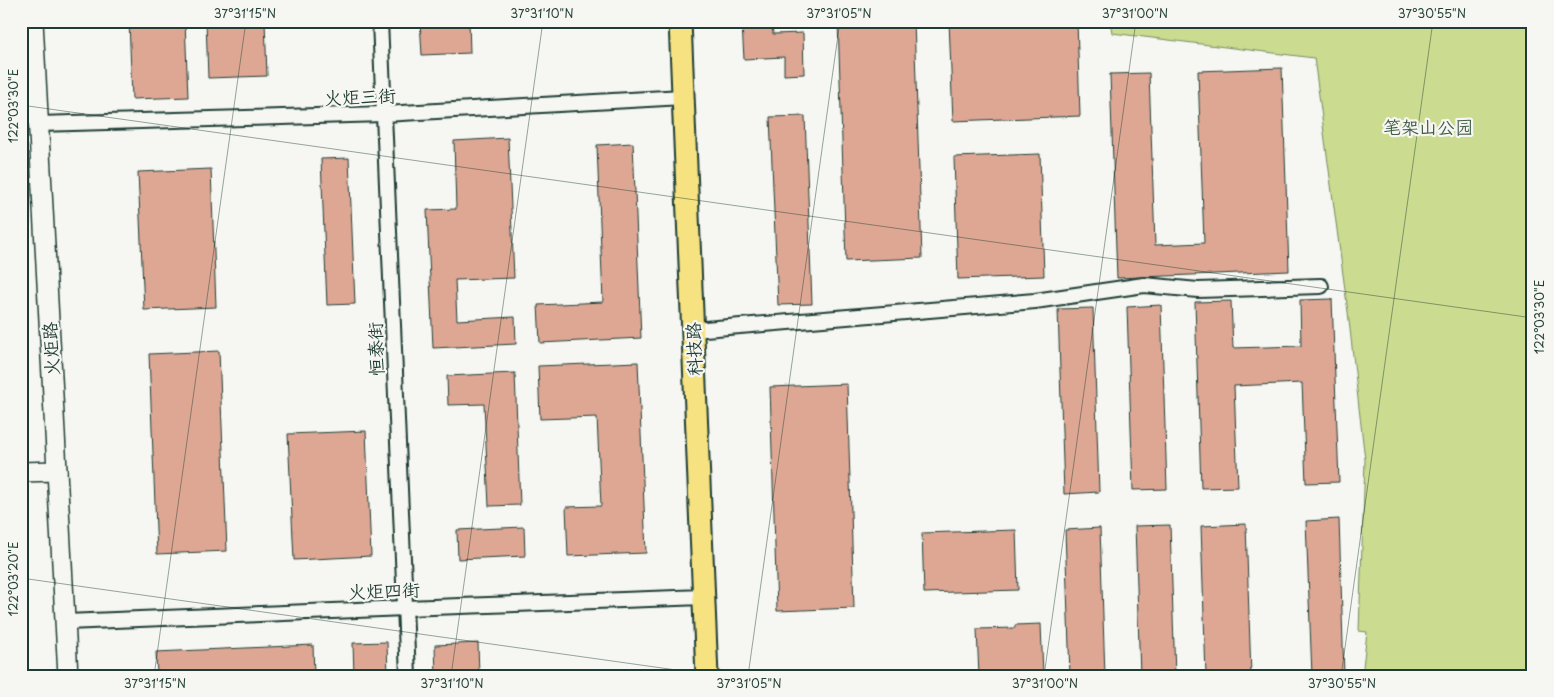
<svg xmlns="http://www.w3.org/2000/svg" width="1554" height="697" font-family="'Playpen Sans','LXGW WenKai TC',sans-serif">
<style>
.green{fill:#cbdb8f;stroke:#758c62}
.building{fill:#dea794;stroke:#1f3d34}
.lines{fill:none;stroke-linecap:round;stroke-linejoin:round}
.street-casing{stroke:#1f3d34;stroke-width:18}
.secondary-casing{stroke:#1f3d34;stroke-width:22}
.primary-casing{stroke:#1f3d34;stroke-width:25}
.street{stroke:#f6f6f2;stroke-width:14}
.secondary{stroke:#f6f6f2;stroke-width:19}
.primary{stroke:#f7e281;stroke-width:21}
.ticks{fill:none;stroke:#1f3d34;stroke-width:1;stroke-opacity:0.45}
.labels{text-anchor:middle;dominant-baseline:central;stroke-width:4.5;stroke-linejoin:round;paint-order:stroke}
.street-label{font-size:18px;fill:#1f3d34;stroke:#f6f6f2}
.park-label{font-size:18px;fill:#415d46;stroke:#f6f6f2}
.neatline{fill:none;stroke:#1f3d34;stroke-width:2}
.ticks-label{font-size:12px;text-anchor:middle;fill:#1f3d34}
</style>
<rect width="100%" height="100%" fill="#f6f6f2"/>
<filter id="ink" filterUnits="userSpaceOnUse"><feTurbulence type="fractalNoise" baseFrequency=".02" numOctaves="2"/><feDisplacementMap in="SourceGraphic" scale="10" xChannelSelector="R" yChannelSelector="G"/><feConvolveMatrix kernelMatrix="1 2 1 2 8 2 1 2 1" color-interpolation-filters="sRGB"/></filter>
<g filter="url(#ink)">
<polygon class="green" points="1110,21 1533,21 1533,676 1362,676 1367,632 1359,631 1365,460 1348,312 1314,58 1112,33"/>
<g class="building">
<polygon points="129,21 185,21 188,97 132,99"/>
<polygon points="206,21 265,21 267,76 208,78"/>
<polygon points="420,21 469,21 470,53 422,55"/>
<polygon points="838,21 914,21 922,258 846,261"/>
<polygon points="949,21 1077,21 1080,116 953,121"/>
<polygon points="772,24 773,34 803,33 804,74 784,75 784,57 744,59 742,25"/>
<polygon points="1282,68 1289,271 1117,278 1110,74 1149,73 1155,245 1204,243 1198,71"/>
<polygon points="805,116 812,304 778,305 770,117"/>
<polygon points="508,138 514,278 455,280 457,320 515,317 516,344 433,348 427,210 456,209 454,141"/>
<polygon points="633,143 641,338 540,343 538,305 603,302 597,145"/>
<polygon points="1040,154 1044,276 958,279 954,157"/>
<polygon points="349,158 355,304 327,305 321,159"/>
<polygon points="211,169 216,307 144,310 138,172"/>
<polygon points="1332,299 1339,482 1306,483 1302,383 1234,386 1238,487 1201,488 1195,302 1231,301 1233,348 1301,346 1300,300"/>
<polygon points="1161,305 1167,489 1133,490 1127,307"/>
<polygon points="1093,308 1099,492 1064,494 1058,309"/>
<polygon points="219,351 227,551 157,554 149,354"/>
<polygon points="638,362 646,553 568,556 566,507 601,506 597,417 540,419 538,366"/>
<polygon points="515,373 520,505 489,506 484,404 448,405 447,376"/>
<polygon points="847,384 854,608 777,611 770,387"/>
<polygon points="366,431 371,556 294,560 288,434"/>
<polygon points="1339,519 1344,676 1312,676 1306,521"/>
<polygon points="1246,524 1251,676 1206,676 1201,526"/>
<polygon points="1170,525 1175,676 1140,676 1135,526"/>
<polygon points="524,527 525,556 458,559 457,530"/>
<polygon points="1100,528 1105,676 1070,676 1065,530"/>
<polygon points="1016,530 1018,590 924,593 922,533"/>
<polygon points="1041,624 1043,676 979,676 977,629 1015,628 1015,625"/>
<polygon points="387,642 388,676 354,676 353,643"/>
<polygon points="478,643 479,676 436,676 435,645"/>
<polygon points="313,645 314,676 157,676 156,652"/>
</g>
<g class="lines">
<g class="street-casing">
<g id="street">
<polyline points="380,21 408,676"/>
<polyline points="38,124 384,114 683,97"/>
<polyline points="693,330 1035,301 1144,285 1198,290 1321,286"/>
<polyline points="66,622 405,608 703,597"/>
</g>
</g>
<g class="secondary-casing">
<g id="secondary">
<polyline points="33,21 68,676"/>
<polyline points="21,472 57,471"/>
</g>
</g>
<g class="primary-casing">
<polyline id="primary" points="680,21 707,676"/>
</g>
<use href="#street" class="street"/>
<use href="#secondary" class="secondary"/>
<use href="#primary" class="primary"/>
</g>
</g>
<path class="ticks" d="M21,105l1512,213M21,578l698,98M154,676l92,-655M451,676l92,-655M748,676l92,-655M1044,676l92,-655M1341,676l92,-655"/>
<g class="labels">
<g class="street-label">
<text transform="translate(360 96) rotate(-2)">火炬三街</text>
<text transform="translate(50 349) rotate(-93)">火炬路</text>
<text transform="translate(375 349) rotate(-92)">恒泰街</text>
<text transform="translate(693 349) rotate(-92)">科技路</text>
<text transform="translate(384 590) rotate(-2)">火炬四街</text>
</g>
<g class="park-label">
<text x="1428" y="126">笔架山公园</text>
</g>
</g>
<rect width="1554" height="697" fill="none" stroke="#f6f6f2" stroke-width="55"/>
<rect x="28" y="28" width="1498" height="642" class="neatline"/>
<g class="ticks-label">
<text x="245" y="18">37°31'15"N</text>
<text x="542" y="18">37°31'10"N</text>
<text x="839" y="18">37°31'05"N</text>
<text x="1135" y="18">37°31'00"N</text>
<text x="1432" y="18">37°30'55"N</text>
<text transform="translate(14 106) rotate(-90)" y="4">122°03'30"E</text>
<text transform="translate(1540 317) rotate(-90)" y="4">122°03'30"E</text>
<text transform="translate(14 579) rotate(-90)" y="4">122°03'20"E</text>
<text x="155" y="688">37°31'15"N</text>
<text x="452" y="688">37°31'10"N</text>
<text x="749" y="688">37°31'05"N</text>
<text x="1045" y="688">37°31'00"N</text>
<text x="1342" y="688">37°30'55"N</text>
</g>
</svg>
